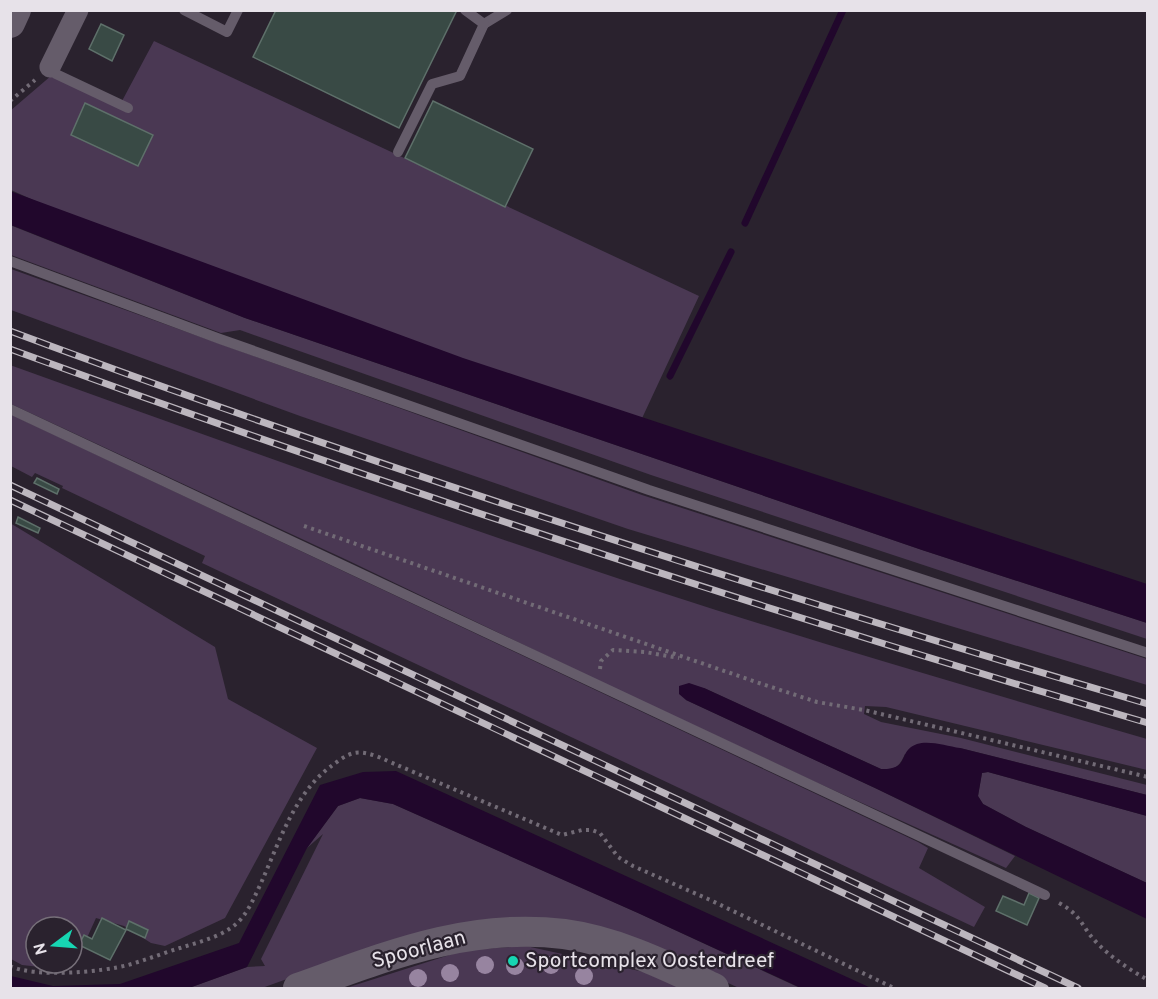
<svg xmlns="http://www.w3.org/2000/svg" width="1158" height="999" font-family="Overpass,sans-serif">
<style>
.green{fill:#4a3853}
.water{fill:#21072c}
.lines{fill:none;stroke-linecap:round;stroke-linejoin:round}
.stream{stroke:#21072c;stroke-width:7}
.building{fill:#394a45;stroke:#5e706a;stroke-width:1.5}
.path{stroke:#726b76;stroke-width:4;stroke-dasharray:3 4.5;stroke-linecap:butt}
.lane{stroke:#655c6a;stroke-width:10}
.street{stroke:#655c6a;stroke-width:21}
.secondary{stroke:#655c6a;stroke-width:30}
.rail-casing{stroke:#bcb6be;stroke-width:7}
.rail{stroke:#2a222e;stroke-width:4.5;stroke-dasharray:14;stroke-linecap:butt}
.tree{fill:#9784a0}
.poi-dot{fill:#17d5b2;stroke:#2a222e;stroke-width:2}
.labels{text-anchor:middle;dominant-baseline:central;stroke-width:4.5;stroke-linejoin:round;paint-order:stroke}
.street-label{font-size:21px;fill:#e7e2e9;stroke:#2a222e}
.poi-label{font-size:21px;fill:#e7e2e9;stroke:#2a222e;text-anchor:start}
</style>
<rect width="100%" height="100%" fill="#2a222e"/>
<g class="green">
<polygon points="154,41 699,296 637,429 189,270 11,190 10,111 52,75 122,101"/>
<polygon points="10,225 245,318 922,550 1147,623 1147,639 651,475 240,330 221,333 11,255"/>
<polygon points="11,269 642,495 1147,659 1147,685 628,529 300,416 11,310"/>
<path d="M10,365c187,67 374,135 562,198 190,64 383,120 575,176v31l-261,-63 -21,-1 -1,8 17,8 80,16 186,47v10l-187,-47 -55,6c-6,13 -9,16 -24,15l-177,-81 -18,12 189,88 140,68 -9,12 -195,-88 -212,-99 -252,-121 -336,-156z"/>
<polygon points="10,414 918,842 928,848 919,868 985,907 974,927 202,563 205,556 62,488 63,486 35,473 32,477 11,466"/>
<polygon points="10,523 215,647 228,699 317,748 225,918 165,946 151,943 124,926 96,918 81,951 72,954 72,927 36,927 36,963 53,963 49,968 22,965 11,959"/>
<polygon points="988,772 1147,816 1147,883 1026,827 983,804 978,796 982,773"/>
<polygon points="360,798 393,804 638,913 800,988 739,988 640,943 370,949 262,988 189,988 247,967 265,966 261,959 323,834 307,848 338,806"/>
<polygon points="526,946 644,972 681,988 346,988 465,950"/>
</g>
<g class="water">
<polygon points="10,191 463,358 1147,584 1147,623 922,550 245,318 11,225"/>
<path d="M689,683l15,5 177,81c30,1 16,-18 36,-25 12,-4 30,2 43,4l187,47v21l-159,-44 -6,1 -4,23 5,8 43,23 121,56v36l-272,-131 -189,-88 -7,-6v-8z"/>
<polygon points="396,771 871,988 801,988 638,913 393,804 360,798 338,806 307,848 247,967 189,988 11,988 11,976 53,986 120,984 239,943 320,785 363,772"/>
</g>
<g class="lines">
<g class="stream">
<polyline points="745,223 843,10"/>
<polyline points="670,376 731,252"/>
</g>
</g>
<g class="building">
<polygon points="276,10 457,10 399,128 253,57"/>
<polygon points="101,24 124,35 112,61 89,49"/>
<polygon points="433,101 533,149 505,207 405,158"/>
<polygon points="85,103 153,135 138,166 71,135"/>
<polygon points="37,478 59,489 57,494 34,483"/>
<polygon points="18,517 40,528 38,533 16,523"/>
<polygon points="1029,893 1039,898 1027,925 996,911 1003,896 1024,905"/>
<polygon points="102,918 126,930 110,960 79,945 84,935 92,939"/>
<polygon points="129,921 148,930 145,938 126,929"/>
</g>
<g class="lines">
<g class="path">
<polyline points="10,101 35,80"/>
<polyline points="304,526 762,684 817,702 864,710 1148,777"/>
<polyline points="600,669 601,661 613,650 645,652 679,658"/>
<path d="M1059,903c24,13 22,24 39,41 14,14 32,26 50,36"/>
<path d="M10,966c26,12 91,6 118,-1 18,-5 35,-12 52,-17 22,-7 46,-12 61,-29 9,-11 14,-23 20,-36 18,-40 33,-89 69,-116 7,-5 15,-12 24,-14 13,-3 31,7 43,12l165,70 20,-5h10l8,3 18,24 15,9 75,33 186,89"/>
</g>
<g class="lane">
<polyline points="184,10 227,32 238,10"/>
<polyline points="484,24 507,10"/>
<polyline points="50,67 56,74 128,108"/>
<polyline points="398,152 432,84 460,76 484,24 465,10"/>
<polyline points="10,261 220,339 649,490 1148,653"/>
<polyline points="10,409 1045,895"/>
</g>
<polyline class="street" points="50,67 78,10"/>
<g class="secondary">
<polyline points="10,23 16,10"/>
<path d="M298,988c87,-31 170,-66 266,-54 53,7 103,32 150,54"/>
</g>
<g class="rail-casing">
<g id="rail">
<path d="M10,331c374,139 755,261 1138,373"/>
<path d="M10,349c375,137 754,262 1138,374"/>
<polyline points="10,485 1078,988"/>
<polyline points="10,500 1045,988"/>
</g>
</g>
<use href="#rail" class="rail"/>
</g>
<g class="tree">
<circle cx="485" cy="965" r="9"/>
<circle cx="551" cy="965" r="9"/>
<circle cx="515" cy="966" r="9"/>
<circle cx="450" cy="973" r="9"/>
<circle cx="584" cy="976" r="9"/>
<circle cx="418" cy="978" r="9"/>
</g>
<circle class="poi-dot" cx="513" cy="961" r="6"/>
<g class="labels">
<g class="street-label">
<text transform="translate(419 950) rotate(-15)">Spoorlaan</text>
</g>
<g class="poi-label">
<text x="525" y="961">Sportcomplex Oosterdreef</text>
</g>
</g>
<rect width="1158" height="999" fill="none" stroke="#e7e2e9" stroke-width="24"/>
<g transform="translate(54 945) rotate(254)"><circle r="28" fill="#2a222e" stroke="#766f79" stroke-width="1.5"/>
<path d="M0-4.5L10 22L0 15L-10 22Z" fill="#17d5b2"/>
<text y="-9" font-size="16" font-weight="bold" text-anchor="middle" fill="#e7e2e9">N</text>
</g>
</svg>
